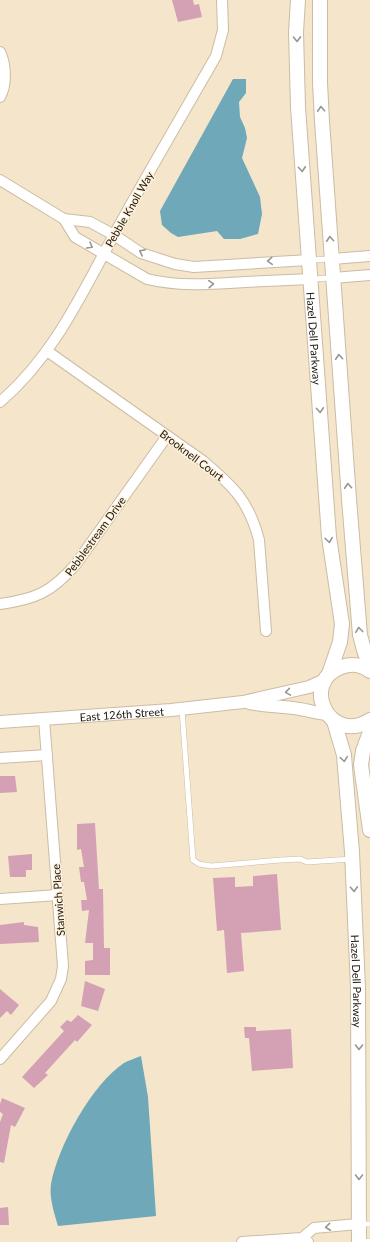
<svg xmlns="http://www.w3.org/2000/svg" width="370" height="1242" font-family="Lato,sans-serif">
<style>
.water{fill:#6ea8b9}
.building{fill:#d4a1b4}
.lines{fill:none;stroke-linecap:round;stroke-linejoin:round}
.service-casing{stroke:#cbbca3;stroke-width:6}
.minor-casing{stroke:#cbbca3;stroke-width:12}
.tertiary-casing{stroke:#cbbca3;stroke-width:14}
.secondary-casing{stroke:#cbbca3;stroke-width:16}
.service{stroke:#fff;stroke-width:5}
.minor{stroke:#fff;stroke-width:10}
.tertiary{stroke:#fff;stroke-width:12}
.secondary{stroke:#fff;stroke-width:14}
.oneway{stroke:#989691}
.labels{text-anchor:middle;dominant-baseline:central;stroke-width:3;stroke-linejoin:round;paint-order:stroke}
.street-label{font-size:11px;fill:#1a150b;stroke:#fff2dd}
</style>
<rect width="100%" height="100%" fill="#f4e5cb"/>
<g class="water">
<polygon points="233,79 246,79 246,93 239,102 240,117 245,128 247,138 242,158 260,197 262,214 258,234 240,239 224,239 217,231 178,237 171,233 162,225 160,211"/>
<path d="M141,1056l7,41 8,119 -98,10c-4,-13 -9,-29 -7,-42 7,-38 41,-100 73,-121 5,-3 12,-5 17,-7z"/>
</g>
<g class="building">
<polygon points="172,0 193,0 194,5 199,4 202,17 178,22"/>
<polygon points="0,776 15,776 17,792 0,793"/>
<polygon points="95,823 99,889 103,889 104,948 110,948 110,975 85,975 85,961 93,960 93,943 85,943 89,910 82,911 81,900 87,900 84,882 81,882 79,867 84,867 81,849 77,850 77,824"/>
<polygon points="32,854 32,870 26,870 26,877 10,877 8,856"/>
<polygon points="277,874 281,930 241,933 244,971 227,973 224,930 217,931 213,878 235,877 235,887 253,886 253,876"/>
<polygon points="24,922 24,925 38,927 39,942 0,944 0,925"/>
<polygon points="85,981 105,989 98,1011 81,1006"/>
<polygon points="0,989 19,1005 11,1015 7,1011 0,1018"/>
<polygon points="78,1015 92,1025 77,1042 75,1040 45,1073 48,1075 34,1088 22,1077 64,1031 60,1027 67,1020 71,1022"/>
<polygon points="244,1027 256,1027 256,1031 291,1029 293,1068 252,1071 249,1038 245,1038"/>
<polygon points="2,1098 25,1108 15,1127 11,1125 4,1163 0,1162 0,1122 3,1114 0,1112 0,1104"/>
<polygon points="8,1207 9,1225 0,1225 0,1208"/>
</g>
<g class="lines">
<g class="service-casing">
<g id="service">
<polyline points="311,260 331,259"/>
<polyline points="311,279 333,278"/>
<polyline points="182,710 193,860 199,864 211,866 281,860 300,859 307,862 352,859"/>
<polyline points="359,1224 370,1224"/>
<polyline points="360,1242 370,1241"/>
</g>
</g>
<g class="minor-casing">
<g id="minor">
<path d="M0,52c6,12 7,33 0,45"/>
<polyline points="0,180 64,219 90,222 114,235 141,253 175,264 194,267 309,260"/>
<path d="M64,219l11,18 72,42c33,8 66,5 98,3 22,-1 43,-2 65,-3"/>
<polyline points="332,259 370,256"/>
<polyline points="333,278 370,275"/>
<path d="M47,351l156,110c30,25 46,40 56,79l7,91"/>
<path d="M0,402c57,-49 84,-114 120,-178 31,-56 64,-112 96,-168l7,-26 -1,-30"/>
<path d="M0,604c36,-5 52,-12 76,-40l91,-128"/>
<polyline points="0,758 47,755"/>
<polyline points="0,899 58,895"/>
<polyline points="0,1059 51,1001 61,979 63,966 44,719"/>
<polyline points="302,1238 314,1228 358,1224"/>
<polyline points="242,1242 302,1238 308,1242"/>
</g>
</g>
<g class="tertiary-casing">
<g id="tertiary">
<path d="M249,703c14,3 29,3 44,5 11,1 22,5 34,6"/>
<path id="s1" d="M0,722l171,-12 72,-8 66,-15 16,-7"/>
</g>
</g>
<g class="secondary-casing">
<g id="secondary">
<path id="s2" d="M298,0l-2,32 2,75 11,153 20,277 13,87 -2,18 -11,32"/>
<polyline points="320,0 320,83 322,121 349,499 360,635 364,650 370,667"/>
<path d="M370,671c-8,-6 -19,-8 -29,-4 -42,16 -11,79 29,53"/>
<path id="s3" d="M334,721l10,34 1,13 7,84 6,136 1,254"/>
<polyline points="370,732 363,751 361,765 370,830"/>
</g>
</g>
<use href="#service" class="service"/>
<use href="#minor" class="minor"/>
<use href="#tertiary" class="tertiary"/>
<use href="#secondary" class="secondary"/>
</g>
<defs><path id="oneway-chevron" d="M-2-3.5L2.5 0L-2 3.5" fill="none" stroke-width="1.6" stroke-linecap="round" stroke-linejoin="round"/></defs>
<g class="oneway">
<use href="#oneway-chevron" transform="translate(297 39) rotate(89)"/>
<use href="#oneway-chevron" transform="translate(321 109) rotate(-93)"/>
<use href="#oneway-chevron" transform="translate(302 169) rotate(86)"/>
<use href="#oneway-chevron" transform="translate(330 239) rotate(-94)"/>
<use href="#oneway-chevron" transform="translate(90 246) rotate(30)"/>
<use href="#oneway-chevron" transform="translate(142 252) rotate(-154)"/>
<use href="#oneway-chevron" transform="translate(270 261) rotate(176)"/>
<use href="#oneway-chevron" transform="translate(211 284) rotate(-4)"/>
<use href="#oneway-chevron" transform="translate(339 357) rotate(-94)"/>
<use href="#oneway-chevron" transform="translate(320 410) rotate(86)"/>
<use href="#oneway-chevron" transform="translate(348 486) rotate(-94)"/>
<use href="#oneway-chevron" transform="translate(329 540) rotate(83)"/>
<use href="#oneway-chevron" transform="translate(359 630) rotate(-97)"/>
<use href="#oneway-chevron" transform="translate(288 692) rotate(171)"/>
<use href="#oneway-chevron" transform="translate(344 759) rotate(82)"/>
<use href="#oneway-chevron" transform="translate(354 889) rotate(87)"/>
<use href="#oneway-chevron" transform="translate(359 1047) rotate(90)"/>
<use href="#oneway-chevron" transform="translate(359 1177) rotate(90)"/>
<use href="#oneway-chevron" transform="translate(328 1227) rotate(174)"/>
</g>
<g class="labels">
<g class="street-label">
<text transform="translate(129 209) rotate(-60)">Pebble Knoll Way</text>
<text stroke="none"><textPath href="#s2" startOffset="339">Hazel Dell Parkway</textPath></text>
<text transform="translate(192 455) rotate(37)">Brooknell Court</text>
<text transform="translate(95 536) rotate(-54)">Pebblestream Drive</text>
<text stroke="none"><textPath href="#s1" startOffset="122">East 126th Street</textPath></text>
<text transform="translate(58 900) rotate(-94)">Stanwich Place</text>
<text stroke="none"><textPath href="#s3" startOffset="262">Hazel Dell Parkway</textPath></text>
</g>
</g>
</svg>
